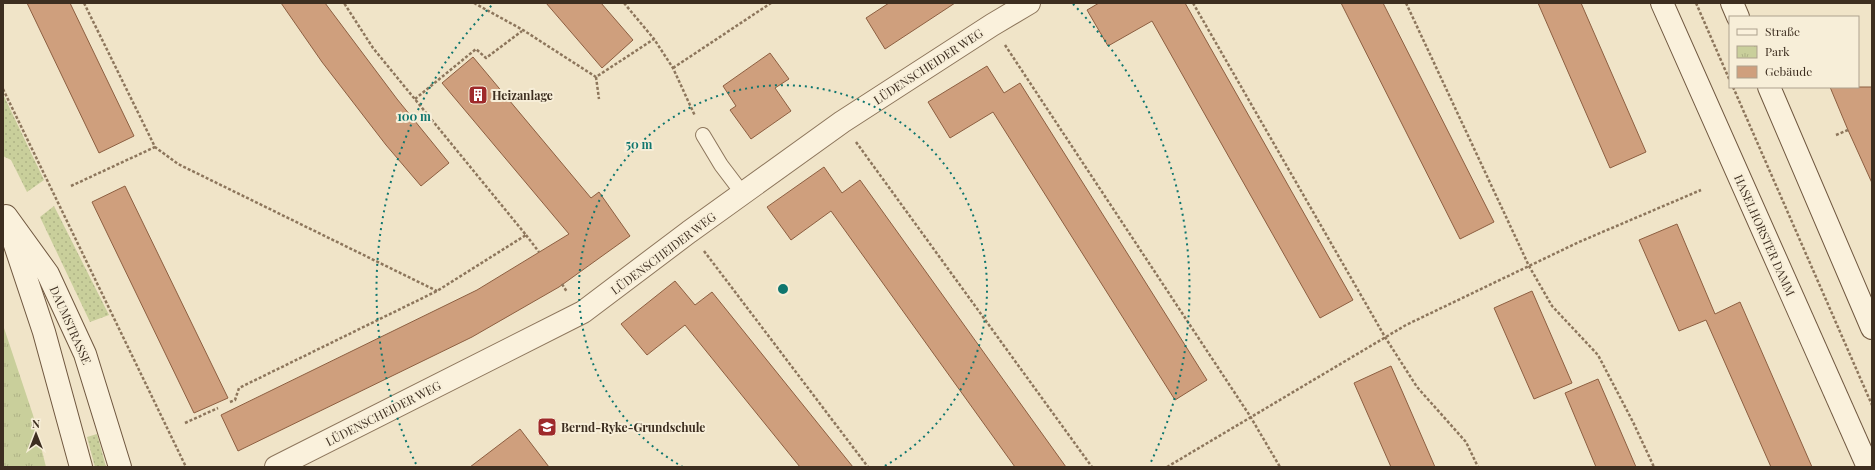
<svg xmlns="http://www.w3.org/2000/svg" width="1875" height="470" font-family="'Playfair Display',serif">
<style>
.grass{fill:url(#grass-dots)}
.park{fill:url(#park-tufts)}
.building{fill:#cf9f7d;stroke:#8d5f41}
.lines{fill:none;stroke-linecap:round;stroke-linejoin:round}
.lane-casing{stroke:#8d765c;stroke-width:16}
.street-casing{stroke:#8d765c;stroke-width:24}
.secondary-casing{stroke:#6f573f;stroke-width:24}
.path{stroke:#8d765c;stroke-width:2.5;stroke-dasharray:3 2;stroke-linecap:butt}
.lane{stroke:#faf1dc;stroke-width:14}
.street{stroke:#faf1dc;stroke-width:22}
.secondary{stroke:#faf1dc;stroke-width:22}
.ring{fill:none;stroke:#0f766e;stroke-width:2;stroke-dasharray:2 4}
.labels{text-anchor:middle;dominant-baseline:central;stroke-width:4;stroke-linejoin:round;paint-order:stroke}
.street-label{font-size:12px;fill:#3d2e20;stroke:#f7eed8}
.poi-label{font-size:12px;font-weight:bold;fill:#3d2e20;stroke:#f7eed8;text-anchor:start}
.centre{fill:#0f766e;stroke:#f7eed8;stroke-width:2}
.ring-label{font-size:12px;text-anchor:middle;font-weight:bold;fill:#0f766e;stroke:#f7eed8;stroke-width:4;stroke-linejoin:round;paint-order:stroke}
</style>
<defs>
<pattern id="grass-dots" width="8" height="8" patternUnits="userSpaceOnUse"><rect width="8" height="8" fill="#c9cf9b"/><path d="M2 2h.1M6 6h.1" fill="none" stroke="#aeb285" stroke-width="1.8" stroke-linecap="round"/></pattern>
<pattern id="park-tufts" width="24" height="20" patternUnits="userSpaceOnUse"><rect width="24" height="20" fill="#c9cf9b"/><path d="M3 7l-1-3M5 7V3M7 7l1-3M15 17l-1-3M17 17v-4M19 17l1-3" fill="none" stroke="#aeb285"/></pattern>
</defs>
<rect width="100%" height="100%" fill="#f0e4c8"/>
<g class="grass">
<polygon points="3,94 44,180 27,192 11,160 3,156"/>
<polygon points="54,206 109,315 90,322 40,217"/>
<polygon points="97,434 106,467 95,467 87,437"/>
</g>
<polygon class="park" points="3,325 33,415 46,467 3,467"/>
<g class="building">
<polygon points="27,3 70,3 134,136 99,153"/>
<polygon points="281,3 325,3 397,99 449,163 421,186 386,145 322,62"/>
<polygon points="546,3 601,3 633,40 602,68"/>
<polygon points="889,3 955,3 885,49 866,18"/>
<polygon points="1099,3 1185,3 1353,300 1320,318 1152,21 1108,46 1087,10"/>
<polygon points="1341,3 1383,3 1494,222 1460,239"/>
<polygon points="1538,3 1581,3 1646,152 1610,168"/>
<polygon points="770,53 789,79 775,88 791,111 751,139 730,110 736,106 723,86"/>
<polygon points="473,57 591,198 599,192 630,236 559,287 472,337 238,451 221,415 477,290 569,234 442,83"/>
<polygon points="987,66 1004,93 1020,83 1207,380 1175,400 993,112 950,138 928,102"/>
<polygon points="1830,87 1872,87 1872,183 1848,130"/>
<polygon points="824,167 842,193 860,180 1066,467 1015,467 831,211 791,240 767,207"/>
<polygon points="125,186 228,398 194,413 92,202"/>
<polygon points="1677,224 1715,314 1740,302 1812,467 1771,467 1706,320 1679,331 1639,240"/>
<polygon points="675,281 695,305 712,292 853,467 800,467 685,325 647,355 621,324"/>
<polygon points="1532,291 1572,383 1534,399 1494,308"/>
<polygon points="1391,366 1402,391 1435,467 1391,467 1354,383"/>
<polygon points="1598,379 1611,409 1636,467 1596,467 1565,393"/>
<polygon points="520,429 549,467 470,467"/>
</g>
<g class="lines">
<g class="lane-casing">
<polyline id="lane" points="703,135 721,165 743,194"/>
</g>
<g class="street-casing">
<polyline id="street" points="276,467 583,312 689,232 842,122 992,25 1029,3"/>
</g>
<g class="secondary-casing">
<g id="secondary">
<polyline points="1662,3 1868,467"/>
<polyline points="1732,3 1738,17"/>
<polyline points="1769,87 1872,328"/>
<polyline points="6,216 48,274 85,354 120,467"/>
<polyline points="12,236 44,332 81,467"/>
</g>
</g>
<g class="path">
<polyline points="84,3 155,147 178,164 437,291"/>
<polyline points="474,3 523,30 596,77 654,39 673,68 695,116"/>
<polyline points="624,3 654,39"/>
<polyline points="1193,3 1385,337 1417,387 1466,442 1478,467"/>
<polyline points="1406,3 1529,266 1552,306 1598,355 1633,422 1654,467"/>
<polyline points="1696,3 1730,81"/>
<polyline points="1005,45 1250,416 1280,467"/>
<polyline points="673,68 771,3"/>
<polyline points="596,77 599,99"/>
<polyline points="1733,87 1872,405"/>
<polyline points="3,89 186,467"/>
<polyline points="415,99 476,49 486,58 522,31"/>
<polyline points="1836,135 1848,130"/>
<polyline points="856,142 1092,467"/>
<polyline points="71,186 155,147"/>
<polyline points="526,235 539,252"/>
<polyline points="704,251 868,467"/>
<polyline points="562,284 567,292"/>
<polyline points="230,402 235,400 239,388 437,291 526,235 373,48 344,3"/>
<polyline points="185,423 218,408"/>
<polyline points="1167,467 1406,325 1579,242 1701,190"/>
</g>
<use href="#lane" class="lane"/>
<use href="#street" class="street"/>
<use href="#secondary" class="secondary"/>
</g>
<g class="ring">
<path d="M683 467A204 204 0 1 1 883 467"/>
<path d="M416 464A407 407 0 0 1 493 4M1073 4A407 407 0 0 1 1150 464"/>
</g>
<defs>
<g id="building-square" transform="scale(1)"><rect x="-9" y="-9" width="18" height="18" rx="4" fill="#9e2a2b" stroke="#f7eed8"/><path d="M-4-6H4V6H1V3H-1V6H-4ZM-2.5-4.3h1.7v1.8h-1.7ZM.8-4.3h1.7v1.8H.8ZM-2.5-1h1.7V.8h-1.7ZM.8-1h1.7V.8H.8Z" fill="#fff"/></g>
<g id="school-square" transform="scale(1)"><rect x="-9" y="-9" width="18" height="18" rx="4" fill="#9e2a2b" stroke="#f7eed8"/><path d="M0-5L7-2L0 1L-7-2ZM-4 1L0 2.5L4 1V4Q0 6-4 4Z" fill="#fff"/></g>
</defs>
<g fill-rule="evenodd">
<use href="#building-square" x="478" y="95"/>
<use href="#school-square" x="547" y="427"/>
</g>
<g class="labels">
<g class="street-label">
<text transform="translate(928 66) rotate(-33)">LÜDENSCHEIDER WEG</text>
<text transform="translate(1765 235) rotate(66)">HASELHORSTER DAMM</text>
<text transform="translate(663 253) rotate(-37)">LÜDENSCHEIDER WEG</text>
<text transform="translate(71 325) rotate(66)">DAUMSTRASSE</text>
<text transform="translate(383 413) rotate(-27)">LÜDENSCHEIDER WEG</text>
</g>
<g class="poi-label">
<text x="492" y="95">Heizanlage</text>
<text x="561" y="427">Bernd-Ryke-Grundschule</text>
</g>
</g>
<circle cx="783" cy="289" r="6" class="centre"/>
<g class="ring-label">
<text x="414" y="121">100 m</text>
<text x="639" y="149">50 m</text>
</g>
<rect width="1875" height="470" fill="none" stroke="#3d2e20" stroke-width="8"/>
<rect x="1729" y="16" width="130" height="72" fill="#f7eed8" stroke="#ada18e"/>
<rect x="1737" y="29" width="20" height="6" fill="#faf1dc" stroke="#ada18e"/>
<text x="1765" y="36" font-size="12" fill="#3d2e20">Straße</text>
<rect x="1737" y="46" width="20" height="12" fill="url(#park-tufts)" stroke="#ada18e"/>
<text x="1765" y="56" font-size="12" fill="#3d2e20">Park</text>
<rect x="1737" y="66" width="20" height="12" fill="#cf9f7d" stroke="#ada18e"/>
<text x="1765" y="76" font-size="12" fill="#3d2e20">Gebäude</text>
<g transform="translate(36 434)" stroke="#f7eed8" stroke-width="3" paint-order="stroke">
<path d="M0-3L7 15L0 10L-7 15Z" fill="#3d2e20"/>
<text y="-6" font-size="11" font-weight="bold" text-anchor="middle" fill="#3d2e20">N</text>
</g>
</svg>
